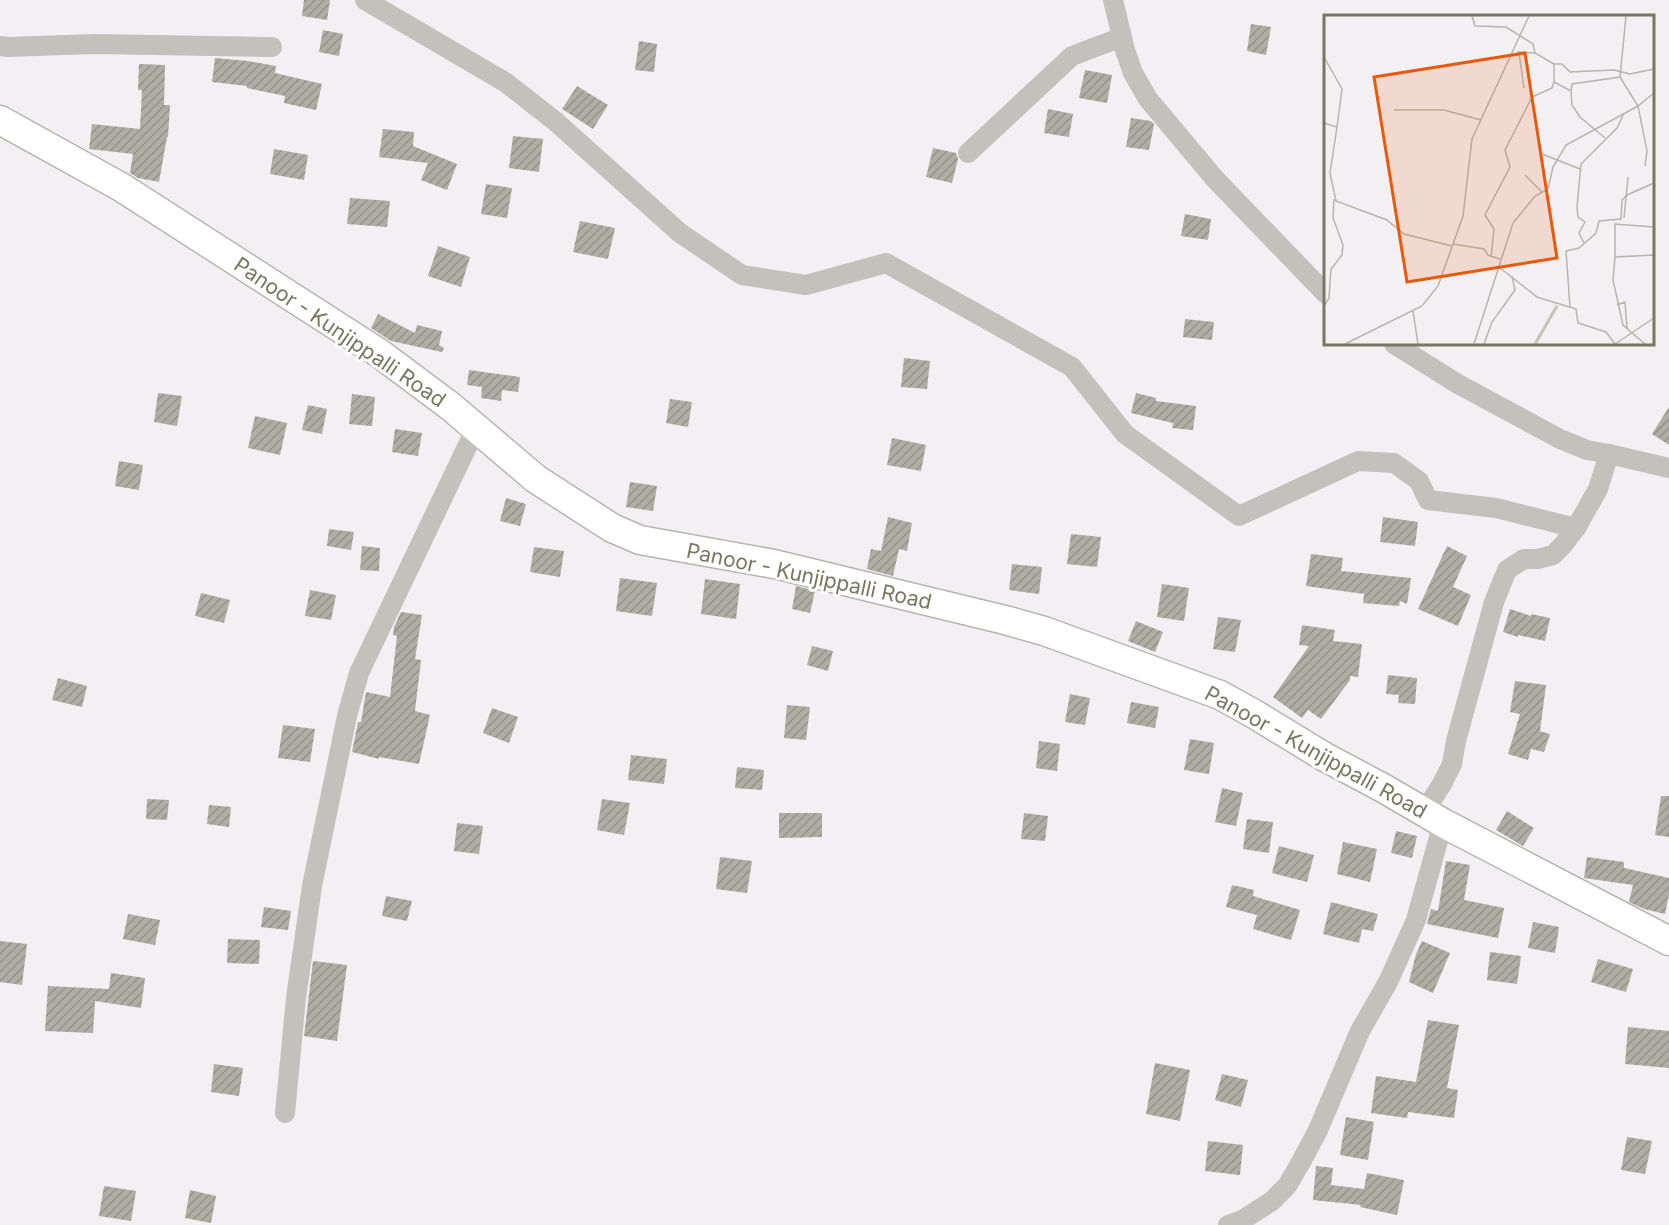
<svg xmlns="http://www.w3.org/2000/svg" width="1669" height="1225" font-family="Inter,sans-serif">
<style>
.building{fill:url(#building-hatch)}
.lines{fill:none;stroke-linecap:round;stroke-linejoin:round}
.secondary-casing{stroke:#b6b6ae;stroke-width:31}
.street{stroke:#c2c1bb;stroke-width:20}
.secondary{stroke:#fff;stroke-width:28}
.labels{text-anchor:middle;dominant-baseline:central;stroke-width:6;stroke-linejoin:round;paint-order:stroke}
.street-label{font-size:21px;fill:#797762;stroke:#fff}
.inset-river{fill:none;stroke:#c6c2b8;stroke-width:3}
.inset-road{fill:none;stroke:#b7b5ac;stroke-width:1.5}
.view{fill:#e8590c;fill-opacity:0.15;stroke:#e8590c;stroke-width:3}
.inset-edge{fill:none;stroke:#797762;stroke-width:3}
</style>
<defs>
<pattern id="building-hatch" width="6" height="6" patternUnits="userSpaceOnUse" patternTransform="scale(1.5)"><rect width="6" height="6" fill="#b0aea4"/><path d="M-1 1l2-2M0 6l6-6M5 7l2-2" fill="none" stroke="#949289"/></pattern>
</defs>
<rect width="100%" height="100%" fill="#f2f0f3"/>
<g class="building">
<polygon points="304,0 330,0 327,20 302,16"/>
<polygon points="1251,24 1271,27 1266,55 1247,51"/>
<polygon points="323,30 343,34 339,56 319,52"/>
<polygon points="639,41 657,44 654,72 635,70"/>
<polygon points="215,58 248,61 276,66 275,73 322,84 316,110 284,103 285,96 247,88 247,86 212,82"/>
<polygon points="139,64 165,65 164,105 170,105 168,137 167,137 159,182 138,178 130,173 133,154 89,149 92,124 140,129 142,90 138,90"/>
<polygon points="1085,70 1112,75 1107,103 1079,98"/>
<polygon points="577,86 608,105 593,129 562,109"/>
<polygon points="1048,109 1073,114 1069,137 1044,133"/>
<polygon points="1131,118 1151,121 1154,124 1149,150 1126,147"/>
<polygon points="383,129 414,132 413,146 457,164 447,190 421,180 428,163 379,157"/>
<polygon points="513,136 543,139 539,172 509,168"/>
<polygon points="933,148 956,153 958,159 952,183 926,177"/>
<polygon points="274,149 308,155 304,180 270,174"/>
<polygon points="486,184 512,188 507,218 481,214"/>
<polygon points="350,198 390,201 387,227 347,224"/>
<polygon points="1185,214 1211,219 1208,240 1181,236"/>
<polygon points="580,221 615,228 608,259 573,252"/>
<polygon points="438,246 470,257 461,287 428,276"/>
<polygon points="378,314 415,333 417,325 442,331 439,345 444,348 442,352 391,341 371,328"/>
<polygon points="1185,319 1214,322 1212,340 1183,337"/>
<polygon points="904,358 930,361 927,389 901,387"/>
<polygon points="469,370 520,377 518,392 502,390 501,401 481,398 482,387 467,385"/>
<polygon points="158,393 182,396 177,426 154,422"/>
<polygon points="1136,393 1156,398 1156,401 1196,406 1193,430 1172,428 1173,423 1131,413"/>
<polygon points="352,394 375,397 372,426 349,424"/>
<polygon points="670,399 692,402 688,427 666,423"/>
<polygon points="308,405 327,409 322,434 302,430"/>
<polygon points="1669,407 1669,445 1652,434"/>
<polygon points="255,416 287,423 280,455 248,448"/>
<polygon points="395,429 422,433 418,456 392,452"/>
<polygon points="892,438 926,445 921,471 887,465"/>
<polygon points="119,461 143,465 139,490 115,486"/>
<polygon points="630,482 657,486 653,511 626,507"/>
<polygon points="506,498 526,504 520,526 500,521"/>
<polygon points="888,517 912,523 907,551 899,549 893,576 867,569 871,549 881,551"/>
<polygon points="1383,517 1418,522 1415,546 1380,542"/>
<polygon points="329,529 354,532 351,550 327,546"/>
<polygon points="1071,534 1101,537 1097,567 1067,564"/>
<polygon points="362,546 380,548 379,571 360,570"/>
<polygon points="1447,546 1467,556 1453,587 1471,595 1458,626 1418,609"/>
<polygon points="534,547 564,551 560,577 530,572"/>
<polygon points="1311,554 1343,558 1341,571 1411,578 1407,604 1400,601 1399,606 1363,603 1364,594 1306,586"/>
<polygon points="1012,564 1042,567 1039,594 1009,590"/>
<polygon points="620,578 657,583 652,616 616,611"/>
<polygon points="705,579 740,584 736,619 701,614"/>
<polygon points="1162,584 1189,588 1184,621 1157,617"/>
<polygon points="796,586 815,591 810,613 792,609"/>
<polygon points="310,590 336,595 331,620 305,616"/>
<polygon points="201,593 230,600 224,623 195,616"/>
<polygon points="1510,609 1531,616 1531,614 1550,618 1545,641 1518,635 1518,637 1503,632"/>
<polygon points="401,612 422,615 415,659 421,660 415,711 430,715 419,764 379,757 379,759 352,752 358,722 361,722 366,692 390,697 397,636 393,635 394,627"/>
<polygon points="1218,617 1241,620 1235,652 1213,649"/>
<polygon points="1136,621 1163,632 1155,652 1128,641"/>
<polygon points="1302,625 1335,630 1333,641 1362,644 1358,677 1350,676 1350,680 1321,719 1308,710 1302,718 1273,697 1309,646 1299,645"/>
<polygon points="812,646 833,651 828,671 807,665"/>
<polygon points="1388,675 1417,678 1415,704 1398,703 1399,695 1386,694"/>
<polygon points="58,678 87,686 82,707 52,700"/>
<polygon points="1515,681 1546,685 1540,731 1550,734 1544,752 1531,749 1528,760 1508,754 1520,714 1510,712"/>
<polygon points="1070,694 1090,698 1085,725 1065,722"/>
<polygon points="1131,702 1159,707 1155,728 1127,723"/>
<polygon points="787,705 810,707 806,740 784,738"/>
<polygon points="492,708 518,717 509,743 483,733"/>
<polygon points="283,725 315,729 310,762 278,758"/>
<polygon points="1190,739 1214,743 1209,774 1184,770"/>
<polygon points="1039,741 1060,744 1057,771 1036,768"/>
<polygon points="631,755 667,759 664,784 628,780"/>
<polygon points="737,767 764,770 762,790 735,788"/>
<polygon points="1222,788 1243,793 1236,826 1215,822"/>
<polygon points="1661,796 1669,796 1669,837 1655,835"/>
<polygon points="147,799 169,800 167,820 146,819"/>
<polygon points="602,799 630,803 624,835 597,830"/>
<polygon points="209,805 231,807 229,827 207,824"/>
<polygon points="1507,811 1534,828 1523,846 1496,830"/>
<polygon points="779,813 822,813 822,837 779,838"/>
<polygon points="1024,813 1048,816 1045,841 1021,839"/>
<polygon points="1247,819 1273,822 1269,853 1243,849"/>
<polygon points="457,823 483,826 479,854 454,851"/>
<polygon points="1396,831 1417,836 1412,858 1391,853"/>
<polygon points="1343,842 1377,849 1370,882 1337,874"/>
<polygon points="1279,846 1314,855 1307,882 1272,873"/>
<polygon points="720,857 752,861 747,893 716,889"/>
<polygon points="1587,857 1624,862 1624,868 1669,878 1669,895 1665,914 1644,909 1629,902 1633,885 1584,878"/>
<polygon points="1446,861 1470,865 1464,900 1504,908 1498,938 1427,924 1431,909 1438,911"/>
<polygon points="1232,885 1254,890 1253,896 1300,910 1291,940 1253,929 1257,915 1226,907"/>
<polygon points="386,896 412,901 407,921 382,916"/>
<polygon points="1331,902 1378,914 1373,931 1362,929 1359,943 1323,934"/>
<polygon points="264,907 291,911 288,930 261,927"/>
<polygon points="128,914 160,920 155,945 123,939"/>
<polygon points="1533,922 1559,927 1555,953 1528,948"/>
<polygon points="228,939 260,940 259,964 227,963"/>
<polygon points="0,941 27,944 22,985 0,982"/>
<polygon points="1422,941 1450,953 1433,993 1409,982 1416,954"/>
<polygon points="1490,952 1521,956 1517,984 1487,980"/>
<polygon points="1598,959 1633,969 1626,992 1591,982"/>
<polygon points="313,961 347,965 337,1041 304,1036"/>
<polygon points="111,973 145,978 141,1008 95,1001 93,1033 45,1031 48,986 109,989"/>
<polygon points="1428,1020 1459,1025 1447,1088 1458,1090 1454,1118 1408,1112 1407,1118 1371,1113 1376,1076 1416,1082"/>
<polygon points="1628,1027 1669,1031 1669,1068 1625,1064"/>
<polygon points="1155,1063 1190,1070 1180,1121 1146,1114"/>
<polygon points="214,1064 243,1068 239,1096 211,1092"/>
<polygon points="1222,1074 1248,1080 1241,1107 1215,1100"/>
<polygon points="1346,1117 1374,1122 1368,1160 1340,1155"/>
<polygon points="1627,1137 1652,1141 1645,1174 1621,1170"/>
<polygon points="1208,1141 1243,1145 1240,1175 1205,1171"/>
<polygon points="1316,1166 1333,1168 1331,1185 1364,1189 1367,1173 1404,1180 1397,1215 1360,1207 1361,1205 1313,1200"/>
<polygon points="104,1186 136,1191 131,1221 99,1216"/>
<polygon points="190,1190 216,1196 211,1223 185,1218"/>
</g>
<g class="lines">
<g class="secondary-casing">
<polyline id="secondary" points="0,120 121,187 379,353 450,406 536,479 612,528 640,540 774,564 1005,620 1044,631 1220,695 1256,715 1323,756 1383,788 1443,823 1669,941"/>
</g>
<g class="street">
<polyline points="365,0 505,82 555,121 680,233 742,275 806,285 886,263 1072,367 1125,434 1239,516 1358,461 1394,463 1419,481 1428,500 1496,508 1576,528"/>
<polyline points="1113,0 1125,50 1133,73 1148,99 1215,179 1326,294"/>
<polyline points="0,46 8,47 94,44 272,47"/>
<polyline points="968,153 1072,56 1122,37"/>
<polyline points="1394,344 1458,384 1560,439 1587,450 1609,454 1669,468"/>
<polyline points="1424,812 1442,784 1452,764 1456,741 1494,602 1507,570 1524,559 1538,559 1553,555 1563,545 1576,528 1598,489 1609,454"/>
<polyline points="285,1113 296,998 312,886 347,716 359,673 476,428"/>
<polyline points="1228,1225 1244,1219 1272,1201 1287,1186 1301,1162 1318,1130 1360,1031 1388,982 1416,920 1443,823"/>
</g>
<use href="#secondary" class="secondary"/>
</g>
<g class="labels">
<g class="street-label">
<text transform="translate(340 332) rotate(34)">Panoor - Kunjippalli Road</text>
<text transform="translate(809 576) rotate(12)">Panoor - Kunjippalli Road</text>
<text transform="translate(1316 752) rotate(29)">Panoor - Kunjippalli Road</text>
</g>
</g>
<g transform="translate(1324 15)">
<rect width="330" height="330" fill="#f2f0f3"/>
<path class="inset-river" d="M211,329l22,-38"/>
<path class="inset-road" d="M148,1l3,10 31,1 27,17 2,9 19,11v18l17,9 1,14 8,12 25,21M193,37l18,1M195,38l5,35M0,42l18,32 -5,38M230,49h8l8,8 44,-2 16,4 24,-5M296,62l18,29 9,45 -2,15M247,76l1,-7 48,-7 6,-61M70,95h50l37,10M0,108l13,4 -7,46 6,28 51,19 17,14 48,12M218,139l38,15M201,160l17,17M300,203l4,-41M260,228l-5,-10 6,-11 -7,-5 -1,-10 4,-43 36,-36 7,-15M129,229l31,5 4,6 12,4M167,242l3,-28 -9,-14 25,-48 -5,-17 27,-53 20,-9 2,-6M291,242v-33l39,3M176,253l37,29 39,12 2,14 28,9 9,12M293,290l8,-3 2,26M0,291l5,-8 2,-29 11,-14 1,-10 -10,-27 1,-19M246,292l-4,-56 13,-3 17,-15 3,-12 22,-2 1,-19 5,-5 27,-12M89,296l5,33M21,329l77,-38 16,-20 25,-70 9,-77 57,-123M150,329l39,-121 22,-27 13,-7 5,-22 13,-22 72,-39 16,-13M160,329l8,-22 23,-32 -3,-14M291,329l39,-26M321,329l-22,-19 -10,-45 2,-23 39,-2"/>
<path class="view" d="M201,38l32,205 -150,24 -33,-205z"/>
<rect width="330" height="330" class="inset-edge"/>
</g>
</svg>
